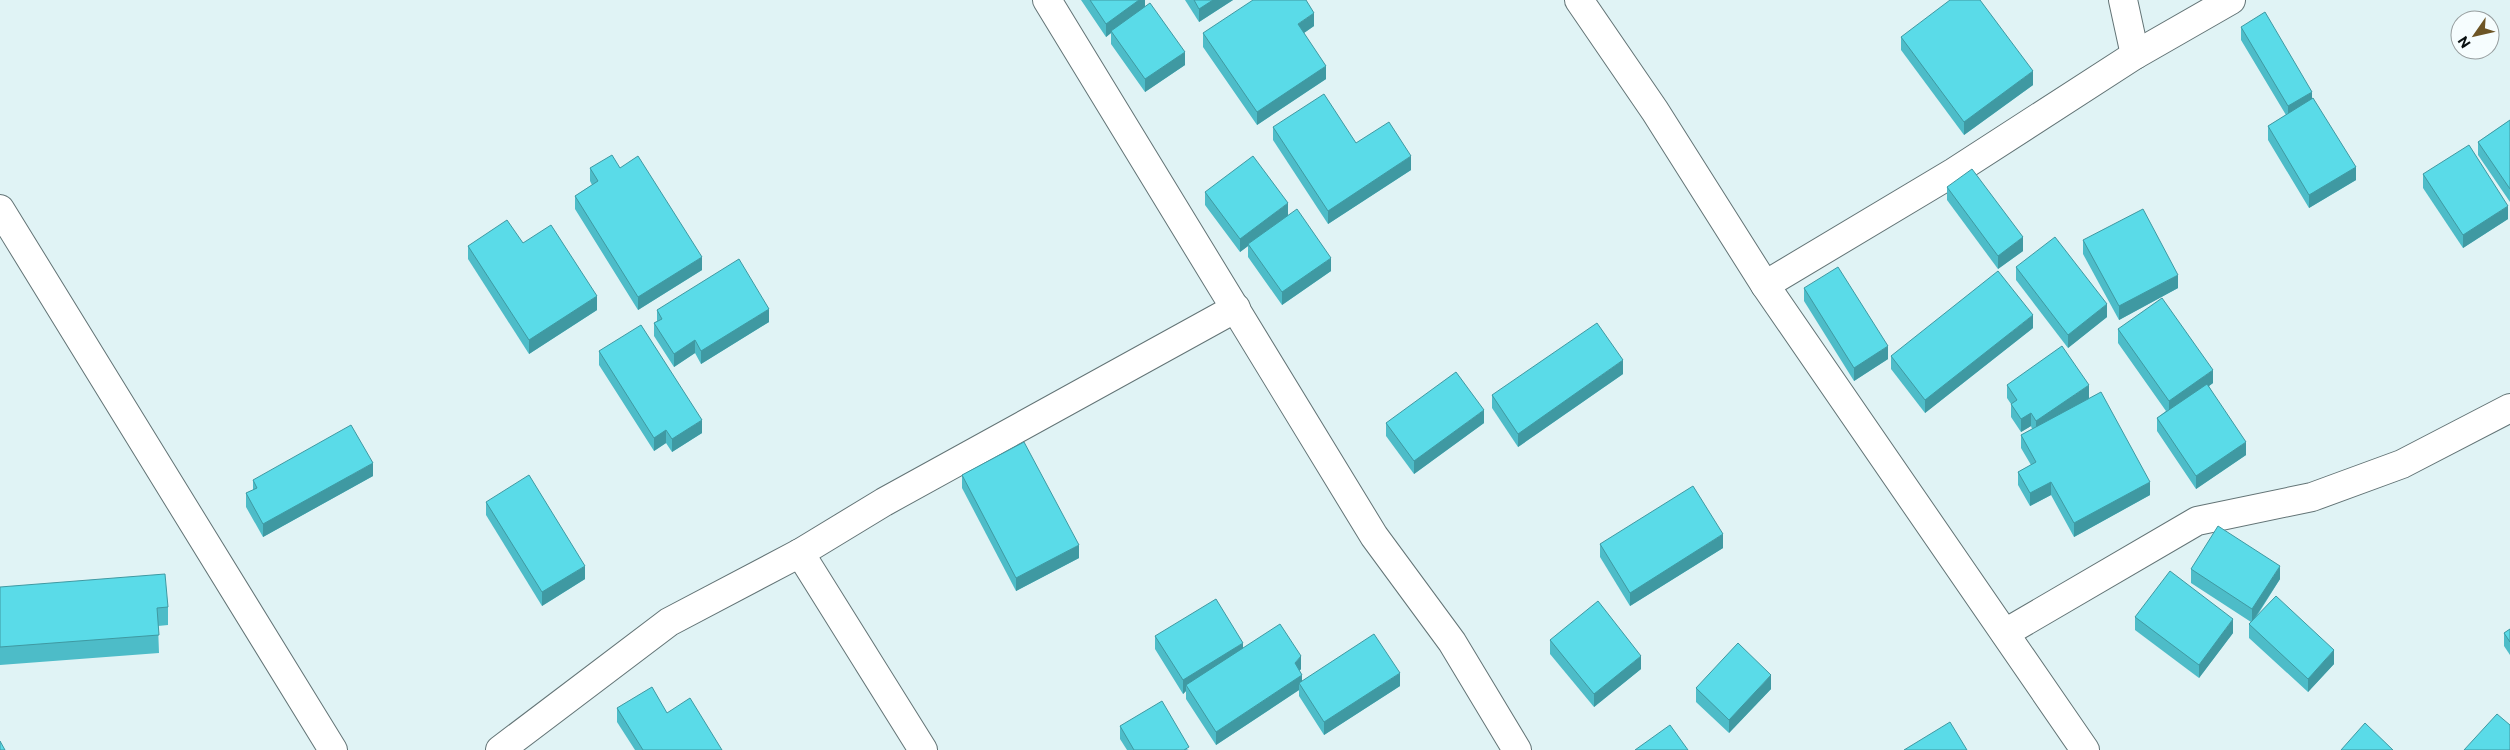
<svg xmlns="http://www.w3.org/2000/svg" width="2510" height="750" font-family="Commissioner,sans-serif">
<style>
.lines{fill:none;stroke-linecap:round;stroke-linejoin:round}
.minor-casing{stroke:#637476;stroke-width:30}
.minor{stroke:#fff;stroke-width:28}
.wall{fill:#4dbcc8}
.shaded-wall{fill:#3f99a2}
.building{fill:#5adbe8;stroke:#3f99a2}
</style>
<rect width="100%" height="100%" fill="#e0f3f5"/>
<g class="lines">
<g class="minor-casing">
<g id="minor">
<polyline points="1047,0 1374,536 1452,642 1517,750"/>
<polyline points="1579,0 1655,111 1765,285 2085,750"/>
<polyline points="2123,0 2135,55"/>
<polyline points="0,209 333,750"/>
<polyline points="1765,285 1954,172 2135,55 2231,0"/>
<polyline points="800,553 923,750"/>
<polyline points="2005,633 2197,521 2312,497 2402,464 2510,408"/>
<polyline points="500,750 669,622 800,553 884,502 1236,308"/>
</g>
</g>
<use href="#minor" class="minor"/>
</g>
<g class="wall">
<polygon points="1081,0 1145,0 1145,7 1185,65 1145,92 1111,44 1111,33 1106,37"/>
<polygon points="1185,0 1233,0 1199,22"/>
<polygon points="1314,26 1304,33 1326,79 1257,125 1203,47 1203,33"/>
<polygon points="2241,27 2312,99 2356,180 2309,208 2268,140 2268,126 2286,115 2241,40"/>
<polygon points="1901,37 2033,85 1964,135 1901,50"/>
<polygon points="2510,120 2510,202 2478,155 2478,142"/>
<polygon points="1273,127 1356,143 1411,170 1328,224 1273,140"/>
<polygon points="590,168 620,168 702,270 638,310 575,209 575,196 592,185 590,181"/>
<polygon points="2423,174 2508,219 2463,248 2423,188"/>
<polygon points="1947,187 2023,251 1998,269 1947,200"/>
<polygon points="1205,192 1288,216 1331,271 1282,305 1248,257 1248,246 1240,252 1205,205"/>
<polygon points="2083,240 2178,288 2119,320 2083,254"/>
<polygon points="523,243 597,310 529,354 468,259 468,246"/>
<polygon points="2016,267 2107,317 2068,348 2016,280"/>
<polygon points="1804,288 1888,359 1854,381 1804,301"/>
<polygon points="657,310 769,322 701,364 695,353 674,367 654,336 654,323 657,321"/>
<polygon points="2033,328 1925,413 1891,369 1891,356"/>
<polygon points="2118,329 2213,383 2209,386 2246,455 2196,489 2157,431 2157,418 2166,411 2118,343"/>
<polygon points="599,351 702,433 672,452 666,443 654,451 599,365"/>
<polygon points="1623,374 1518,447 1492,408 1492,395"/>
<polygon points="2007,385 2089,398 2150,495 2074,537 2051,495 2030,506 2018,485 2018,472 2031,465 2021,448 2021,435 2032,429 2031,426 2021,432 2011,417 2011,404 2007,398"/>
<polygon points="1386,423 1484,423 1414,474 1386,436"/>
<polygon points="962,475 1079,558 1016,591 962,488"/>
<polygon points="373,476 263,537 246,507 246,493 253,490 253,480"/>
<polygon points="486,502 585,579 542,606 486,515"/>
<polygon points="1600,544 1723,548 1630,606 1600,557"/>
<polygon points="2191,569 2280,579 2255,619 2334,664 2308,692 2249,638 2249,624 2251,622 2191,583"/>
<polygon points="0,587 168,607 168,625 158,626 159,653 0,665"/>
<polygon points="2135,617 2233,633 2199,678 2135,630"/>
<polygon points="2510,629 2510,655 2504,646 2504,633"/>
<polygon points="1155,636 1243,648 1301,669 1299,671 1302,681 1400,686 1324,735 1299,696 1299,690 1216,745 1186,699 1186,691 1183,694 1155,649"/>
<polygon points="1550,640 1641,669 1594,707 1550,654"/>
<polygon points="1696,688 1771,689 1729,733 1696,702"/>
<polygon points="617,708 667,713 722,750 635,750 617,722"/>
<polygon points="1120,726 1189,750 1127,750 1120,739"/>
</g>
<g class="shaded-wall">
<polygon points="1139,0 1145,0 1145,9 1111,31 1111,33 1106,37 1106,24"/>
<polygon points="1213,0 1233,0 1199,22 1199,9"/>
<polygon points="1314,13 1314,26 1298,37 1298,24"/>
<polygon points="1185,52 1185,65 1145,92 1145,79"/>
<polygon points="1326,66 1326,79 1257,125 1257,112"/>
<polygon points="2033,71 2033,85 1964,135 1964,122"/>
<polygon points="2312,92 2312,105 2288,119 2288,106"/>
<polygon points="1411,156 1411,170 1328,224 1328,211"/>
<polygon points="2356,167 2356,180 2309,208 2309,195"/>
<polygon points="1288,203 1288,217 1248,244 1248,246 1240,252 1240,239"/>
<polygon points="2508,206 2508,219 2463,248 2463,235"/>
<polygon points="2023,237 2023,251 1998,269 1998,256"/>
<polygon points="702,257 702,270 638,310 638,297"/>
<polygon points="1331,258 1331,271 1282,305 1282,292"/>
<polygon points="2178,275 2178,288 2119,320 2119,306"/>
<polygon points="597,296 597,310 529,354 529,340"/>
<polygon points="2107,304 2107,317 2068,348 2068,335"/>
<polygon points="769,309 769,322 701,364 701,351"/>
<polygon points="2033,315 2033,328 1925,413 1925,400"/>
<polygon points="695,340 695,353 674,367 674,354"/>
<polygon points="1888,346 1888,359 1854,381 1854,368"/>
<polygon points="1623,360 1623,374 1518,447 1518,434"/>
<polygon points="2213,370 2213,383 2169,415 2169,401"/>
<polygon points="2089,385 2089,398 2036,435 2036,421"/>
<polygon points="1484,410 1484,423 1414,474 1414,461"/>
<polygon points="2031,413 2031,426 2021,432 2021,419"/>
<polygon points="702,420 702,433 672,452 672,439"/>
<polygon points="666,430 666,443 654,451 654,438"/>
<polygon points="2246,442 2246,455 2196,489 2196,476"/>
<polygon points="373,463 373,476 263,537 263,524"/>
<polygon points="2051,482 2051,495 2030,506 2030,493"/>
<polygon points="2150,482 2150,495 2074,537 2074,523"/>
<polygon points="1723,534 1723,548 1630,606 1630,593"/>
<polygon points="1079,545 1079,558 1016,591 1016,578"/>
<polygon points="585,566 585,579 542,606 542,592"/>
<polygon points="2280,566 2280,579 2252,622 2252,609"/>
<polygon points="2233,619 2233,633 2199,678 2199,665"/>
<polygon points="1243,643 1243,656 1186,685 1186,691 1183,694 1183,680"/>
<polygon points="2334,650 2334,664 2308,692 2308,679"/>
<polygon points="1301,656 1301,669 1295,676 1295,663"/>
<polygon points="1641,656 1641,669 1594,707 1594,694"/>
<polygon points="1400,673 1400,686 1324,735 1324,722"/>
<polygon points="1302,675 1302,687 1299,683 1299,690 1216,745 1216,732"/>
<polygon points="1771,675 1771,689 1729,733 1729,720"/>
</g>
<g class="building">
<polygon points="1090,0 1139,0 1106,24"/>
<polygon points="1194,0 1213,0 1199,9"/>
<polygon points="1253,0 1306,0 1314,13 1298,24 1326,66 1257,112 1203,33"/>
<polygon points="1950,0 1980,0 2033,71 1964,122 1901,37"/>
<polygon points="1150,3 1185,52 1145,79 1111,31"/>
<polygon points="2265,12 2312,92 2288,106 2241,27"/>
<polygon points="1324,94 1356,143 1389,122 1411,156 1328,211 1273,127"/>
<polygon points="2313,98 2356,167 2309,195 2268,126"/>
<polygon points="2510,120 2510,189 2478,142"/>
<polygon points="2469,145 2508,206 2463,235 2423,174"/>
<polygon points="612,155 620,168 638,156 702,257 638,297 575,196 598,181 590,168"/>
<polygon points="1253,156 1288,203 1240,239 1205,192"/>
<polygon points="1972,169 2023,237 1998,256 1947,187"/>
<polygon points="1297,209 1331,258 1282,292 1248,244"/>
<polygon points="2143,209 2178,275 2119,306 2083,240"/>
<polygon points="507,220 523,243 551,225 597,296 529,340 468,246"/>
<polygon points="2055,237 2107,304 2068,335 2016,267"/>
<polygon points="739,259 769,309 701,351 695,340 674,354 654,323 662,319 657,310"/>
<polygon points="1838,267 1888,346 1854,368 1804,288"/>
<polygon points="1998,271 2033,315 1925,400 1891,356"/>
<polygon points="2162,298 2213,370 2169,401 2118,329"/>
<polygon points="1597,323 1623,360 1518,434 1492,395"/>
<polygon points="641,325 702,420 672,439 666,430 654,438 599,351"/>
<polygon points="2062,346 2089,385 2036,421 2031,413 2021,419 2011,404 2017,400 2007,385"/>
<polygon points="1456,372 1484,410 1414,461 1386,423"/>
<polygon points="2207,384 2246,442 2196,476 2157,418"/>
<polygon points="2101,392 2150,482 2074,523 2051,482 2030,493 2018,472 2036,462 2021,435"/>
<polygon points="351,425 373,463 263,524 246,493 257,488 253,480"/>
<polygon points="1024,442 1079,545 1016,578 962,475"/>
<polygon points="529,475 585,566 542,592 486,502"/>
<polygon points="1693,486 1723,534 1630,593 1600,544"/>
<polygon points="2218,526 2280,566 2252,609 2191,569"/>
<polygon points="2170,571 2233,619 2199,665 2135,617"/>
<polygon points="165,574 168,607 157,608 159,635 0,647 0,587"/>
<polygon points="2276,596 2334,650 2308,679 2249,624"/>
<polygon points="1216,599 1243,643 1183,680 1155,636"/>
<polygon points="1598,601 1641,656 1594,694 1550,640"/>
<polygon points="1280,624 1301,656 1295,663 1302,675 1216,732 1186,685"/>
<polygon points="2510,629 2510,642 2504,633"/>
<polygon points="1374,634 1400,673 1324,722 1299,683"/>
<polygon points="1738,643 1771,675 1729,720 1696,688"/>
<polygon points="652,687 667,713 690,698 722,750 643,750 617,708"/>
<polygon points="1162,701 1189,747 1184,750 1134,750 1120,726"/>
<polygon points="2497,714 2510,725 2510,750 2464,750"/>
<polygon points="1950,722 1967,750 1904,750"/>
<polygon points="2365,723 2393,750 2341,750"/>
<polygon points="1670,725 1688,750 1635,750"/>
<polygon points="0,741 5,750 0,750"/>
</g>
<g transform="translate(2475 35) rotate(236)"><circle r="24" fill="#f6fdfe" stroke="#979e9f"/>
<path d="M0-4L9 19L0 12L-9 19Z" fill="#6d5525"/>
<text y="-8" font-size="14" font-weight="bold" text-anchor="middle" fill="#091010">N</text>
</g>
</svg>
